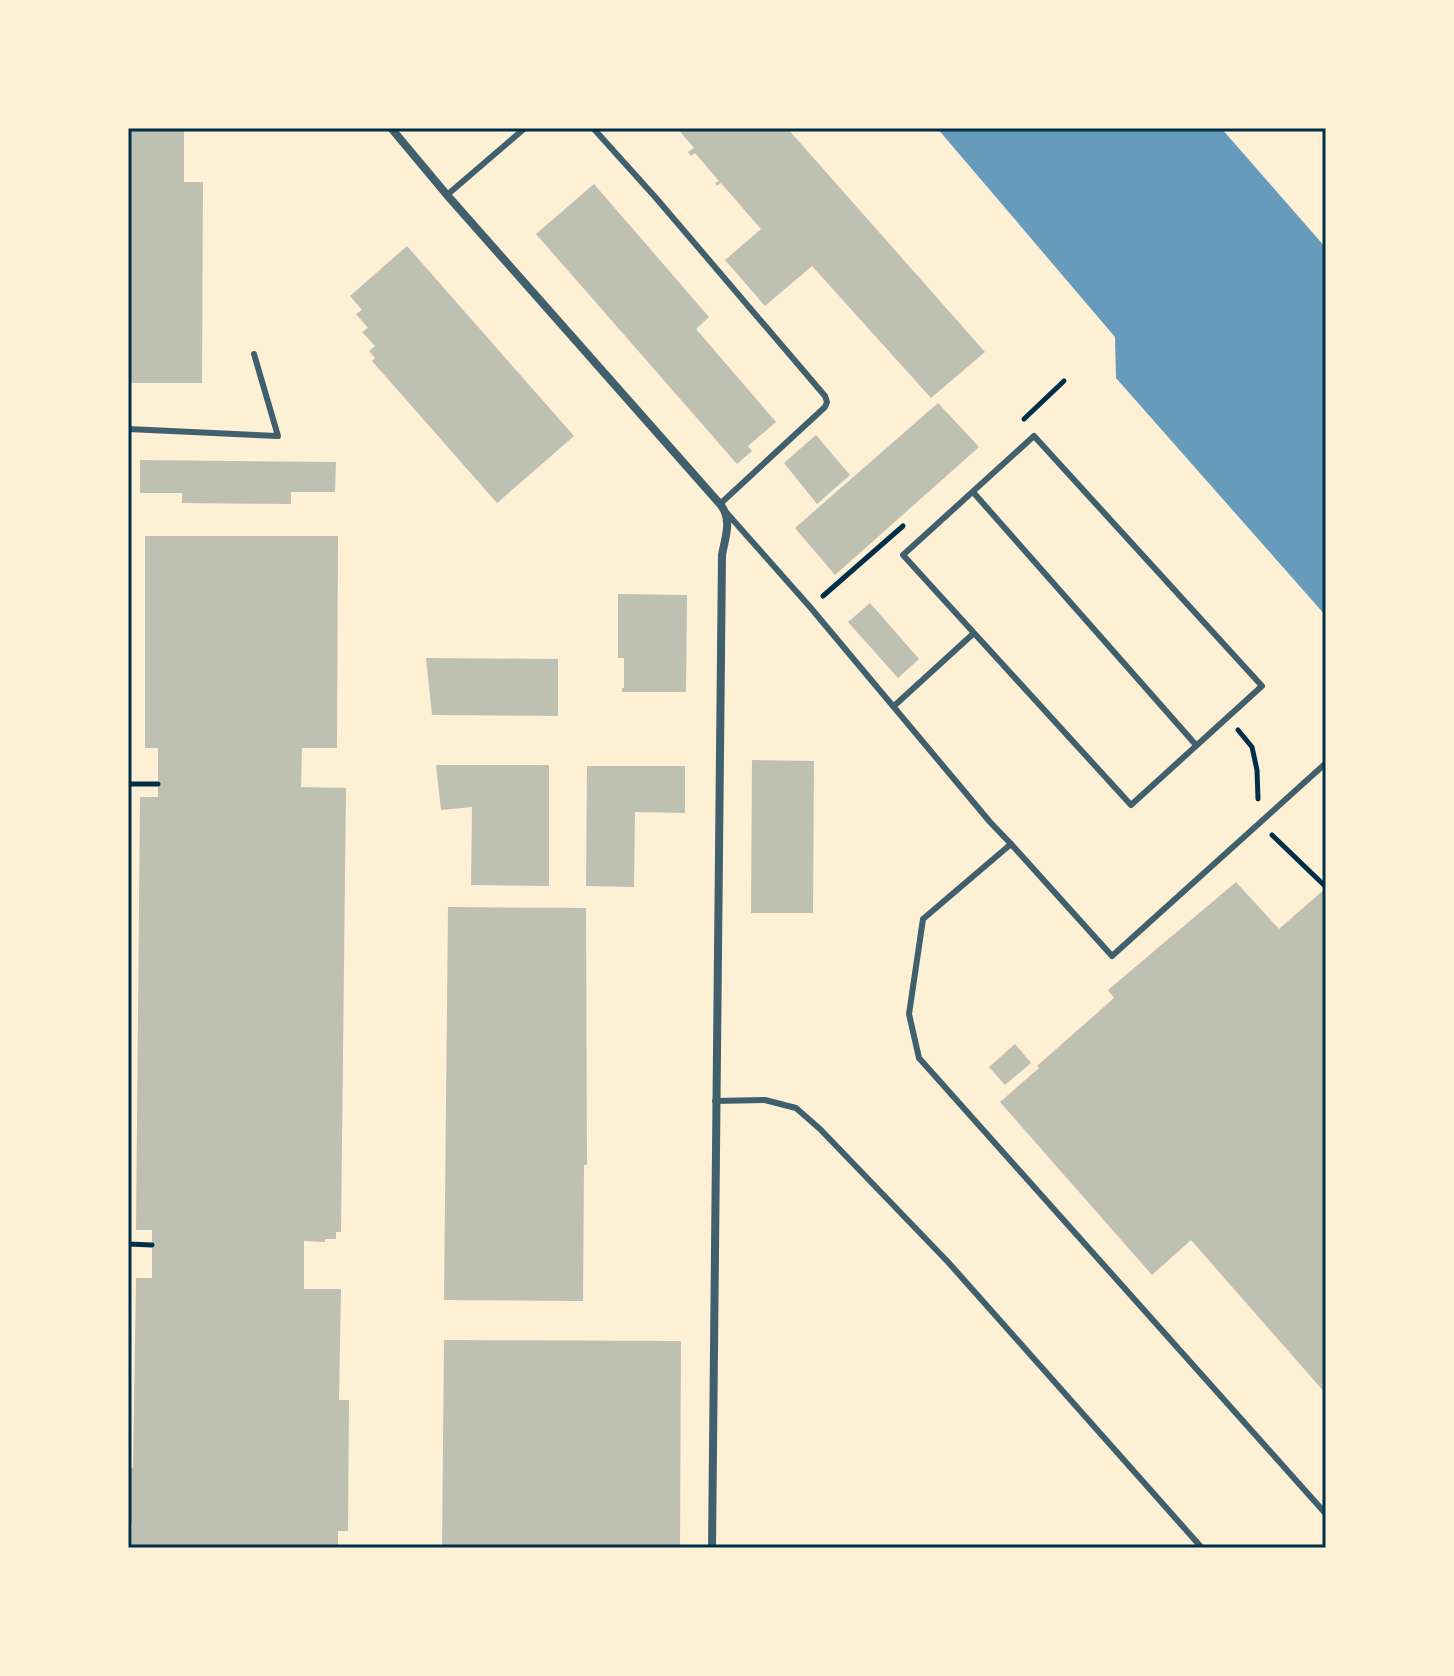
<svg xmlns="http://www.w3.org/2000/svg" width="1454" height="1676" font-family="'Varela Round',sans-serif">
<style>
.water{fill:#669bbc}
.building{fill:#bec0b2}
.lines{fill:none;stroke-linecap:round;stroke-linejoin:round}
.path{stroke:#003049;stroke-width:5}
.service{stroke:#3f606c;stroke-width:6}
.minor{stroke:#3f606c;stroke-width:8}
.neatline{fill:none;stroke:#003049;stroke-width:3}
</style>
<rect width="100%" height="100%" fill="#fdf0d5"/>
<polygon class="water" points="937,128 1221,128 1326,248 1326,616 1116,378 1115,337"/>
<g class="building">
<polygon points="128,128 184,128 184,182 203,182 202,383 128,383"/>
<polygon points="677,128 787,128 985,352 931,398 812,266 765,306 725,260 761,229 721,183 717,186 715,183 719,181 695,153 691,156 688,152 694,148"/>
<polygon points="594,184 709,317 696,329 776,422 748,446 752,451 737,464 536,234"/>
<polygon points="407,246 574,436 497,503 372,361 375,358 369,351 375,346 362,332 368,328 356,314 362,310 350,296"/>
<polygon points="938,403 979,447 835,575 795,528"/>
<polygon points="816,435 850,475 817,504 784,463"/>
<polygon points="140,460 336,462 335,492 291,492 291,504 182,503 182,493 140,493"/>
<polygon points="145,536 338,536 337,748 302,748 301,787 346,788 341,1232 336,1232 336,1239 325,1239 325,1242 304,1241 304,1289 341,1289 339,1400 349,1400 348,1531 338,1531 338,1548 132,1548 132,1523 128,1523 128,1468 133,1468 136,1278 152,1278 152,1230 136,1230 140,797 158,797 158,748 145,748"/>
<polygon points="618,594 687,595 686,692 622,692 622,688 624,688 624,658 618,658"/>
<polygon points="870,603 919,659 898,678 848,622"/>
<polygon points="426,658 558,659 558,716 432,715"/>
<polygon points="752,760 814,761 813,913 751,913"/>
<polygon points="436,765 549,765 549,886 471,885 472,807 441,810"/>
<polygon points="587,766 685,766 685,813 635,812 634,887 586,886"/>
<polygon points="1236,882 1279,929 1326,888 1326,1394 1191,1240 1152,1275 1000,1102 1039,1068 1037,1066 1114,998 1108,990"/>
<polygon points="448,907 586,908 587,1165 584,1165 583,1301 444,1300"/>
<polygon points="1015,1044 1031,1063 1005,1085 989,1067"/>
<polygon points="444,1340 681,1341 680,1548 442,1548"/>
</g>
<g class="lines">
<g class="path">
<polyline points="1024,419 1064,381"/>
<polyline points="823,596 903,526"/>
<polyline points="1238,730 1252,747 1257,770 1258,799"/>
<polyline points="128,784 158,784"/>
<polyline points="1272,835 1326,887"/>
<polyline points="128,1244 152,1245"/>
</g>
<g class="service">
<polyline points="593,128 656,198 825,396 827,402 825,407 720,504"/>
<polyline points="447,195 525,128"/>
<polyline points="128,429 278,436 254,354"/>
<polyline points="973,492 1196,745"/>
<polyline points="725,511 810,607 990,822 1011,844 923,919 909,1014 919,1058 1326,1514"/>
<polyline points="894,706 974,633 1131,805 1262,686 1034,436 903,555 974,633"/>
<polyline points="1011,844 1112,956 1326,763"/>
<polyline points="715,1101 765,1100 796,1108 820,1129 948,1262 1202,1548"/>
</g>
<path class="minor" d="M391,128l56,67 273,309c13,16 5,33 2,51l-10,993"/>
</g>
<rect width="1454" height="1676" fill="none" stroke="#fdf0d5" stroke-width="260"/>
<rect x="130" y="130" width="1194" height="1416" class="neatline"/>
</svg>
